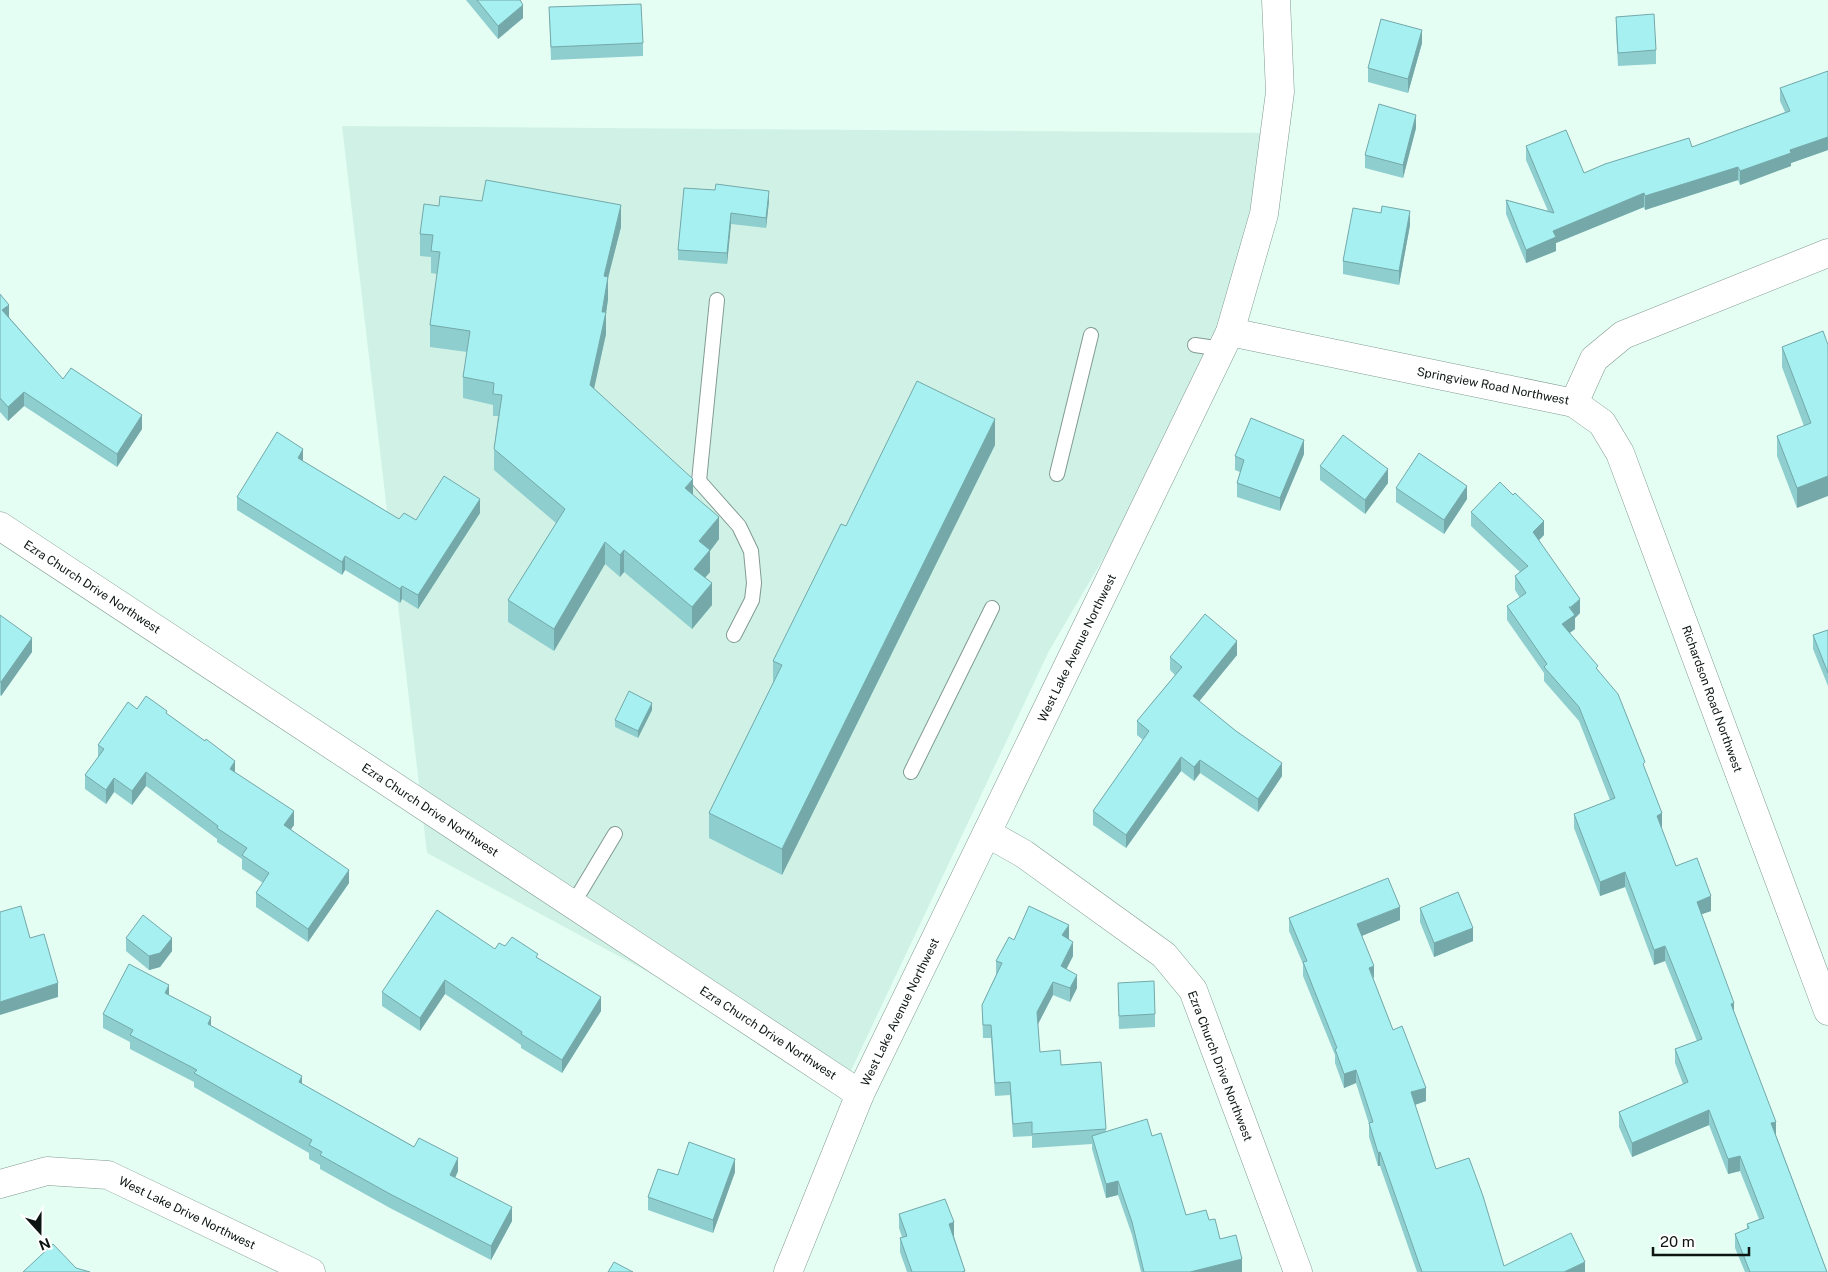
<svg xmlns="http://www.w3.org/2000/svg" width="1828" height="1272" font-family="'Public Sans',sans-serif">
<style>
.built{fill:#d0f2e6}
.lines{fill:none;stroke-linecap:round;stroke-linejoin:round}
.service-casing{stroke:#829a91;stroke-width:16}
.minor-casing{stroke:#829a91;stroke-width:29}
.tertiary-casing{stroke:#829a91;stroke-width:29}
.service{stroke:#fff;stroke-width:14}
.minor{stroke:#fff;stroke-width:28}
.tertiary{stroke:#fff;stroke-width:28}
.wall{fill:#8fcecf}
.shaded-wall{fill:#74a8a9}
.building{fill:#a6f0f1;stroke:#74a8a9}
.labels{text-anchor:middle;dominant-baseline:central;stroke-width:4;stroke-linejoin:round;paint-order:stroke}
.street-label{font-size:12px;fill:#0c1512;stroke:#fff}
</style>
<rect width="100%" height="100%" fill="#e4fef4"/>
<polygon class="built" points="342,126 1279,133 1226,349 1049,651 847,1079 427,853"/>
<g class="lines">
<g class="service-casing">
<g id="service">
<polyline points="717,300 699,481 739,526 751,551 754,583 752,600 734,635"/>
<polyline points="1195,345 1222,349"/>
<polyline points="1057,474 1091,335"/>
<polyline points="911,772 992,608"/>
<polyline points="573,904 615,834"/>
</g>
</g>
<g class="minor-casing">
<g id="minor">
<polyline points="1230,332 1574,403 1602,423 1620,453 1828,1011"/>
<polyline points="1574,403 1594,359 1623,335 1828,253"/>
<polyline points="0,526 860,1094"/>
<polyline points="987,833 1024,854 1164,955 1193,990 1298,1272"/>
<polyline points="0,1184 47,1171 108,1175 311,1272"/>
</g>
</g>
<g class="tertiary-casing">
<polyline id="tertiary" points="788,1272 860,1094 1230,332 1264,214 1280,92 1276,0"/>
</g>
<use href="#service" class="service"/>
<use href="#minor" class="minor"/>
<use href="#tertiary" class="tertiary"/>
</g>
<g class="wall">
<polygon points="466,0 520,0 523,18 498,39"/>
<polygon points="549,7 643,43 643,56 551,60"/>
<polygon points="1616,17 1656,50 1656,64 1618,66 1616,31"/>
<polygon points="1422,43 1408,93 1368,82 1368,68"/>
<polygon points="1828,71 1828,150 1791,163 1791,166 1740,185 1738,180 1645,210 1644,207 1556,243 1556,251 1526,263 1506,214 1506,200 1548,211 1526,160 1526,146 1584,173 1692,147 1785,112 1780,101 1780,88"/>
<polygon points="1416,128 1403,178 1365,168 1365,155"/>
<polygon points="684,188 769,201 766,228 731,224 727,264 678,260 678,250"/>
<polygon points="439,206 621,227 608,278 608,299 606,313 606,334 594,388 693,495 719,539 710,551 710,572 705,577 712,605 692,629 624,572 620,577 605,564 554,651 508,622 508,600 556,523 494,470 494,449 498,416 493,416 493,405 463,398 463,377 467,352 430,347 430,325 437,274 431,273 431,257 420,256 420,234"/>
<polygon points="1410,225 1399,285 1343,274 1343,261"/>
<polygon points="0,294 9,317 63,379 142,429 117,467 24,406 8,421 0,412"/>
<polygon points="1828,345 1797,508 1777,456 1777,436 1804,426 1782,367 1782,347"/>
<polygon points="995,445 782,875 709,838 709,813 773,683 773,661 846,526"/>
<polygon points="1304,454 1280,511 1237,497 1237,483 1240,472 1235,470 1235,456"/>
<polygon points="303,461 399,519 416,520 480,513 418,609 402,599 400,603 345,570 342,575 237,510 237,497"/>
<polygon points="1320,466 1388,483 1365,514 1320,480"/>
<polygon points="1396,488 1467,499 1444,534 1396,502"/>
<polygon points="1513,495 1544,535 1539,540 1580,613 1575,618 1575,629 1570,633 1598,670 1645,769 1662,828 1661,828 1676,866 1711,911 1701,914 1776,1135 1827,1272 1745,1272 1735,1248 1735,1234 1747,1229 1747,1224 1759,1219 1740,1171 1728,1174 1709,1125 1632,1157 1619,1127 1619,1112 1683,1084 1675,1063 1675,1049 1697,1041 1665,961 1654,965 1625,887 1600,896 1574,828 1574,814 1610,800 1579,721 1544,681 1544,673 1507,620 1507,606 1520,598 1515,590 1515,576 1520,572 1471,526 1471,512"/>
<polygon points="0,615 32,652 1,696 0,695"/>
<polygon points="1828,630 1828,686 1813,649 1813,635"/>
<polygon points="1237,655 1199,701 1282,776 1258,812 1200,773 1194,781 1181,771 1126,848 1093,825 1093,811 1143,740 1137,735 1137,721 1175,675 1170,670 1170,657"/>
<polygon points="137,709 167,714 235,773 294,825 291,829 349,883 308,942 256,907 256,893 263,883 242,869 242,859 217,842 217,839 146,786 132,805 114,792 106,804 85,789 85,775 98,758 98,745"/>
<polygon points="652,710 638,738 615,727 615,720"/>
<polygon points="1420,908 1473,941 1434,957 1420,922"/>
<polygon points="1289,918 1400,920 1361,936 1373,979 1393,1030 1426,1101 1415,1105 1436,1169 1504,1266 1585,1272 1417,1272 1380,1166 1378,1166 1369,1137 1369,1124 1356,1083 1344,1088 1335,1063 1335,1055 1303,976 1303,964 1289,931"/>
<polygon points="126,938 172,951 160,967 149,970 126,951"/>
<polygon points="1069,938 1073,956 1066,969 1077,988 1070,1002 1053,995 1038,1024 1040,1052 1061,1065 1101,1062 1106,1132 1152,1136 1186,1215 1209,1220 1220,1239 1242,1272 1141,1272 1132,1235 1118,1195 1106,1198 1092,1149 1092,1144 1032,1148 1032,1136 1013,1137 1010,1095 995,1096 991,1038 983,1038 982,1005 996,975 996,961 1014,940"/>
<polygon points="505,946 538,958 601,1011 562,1073 521,1048 521,1045 445,994 420,1031 382,1006 382,992 495,949"/>
<polygon points="1118,983 1155,1014 1155,1027 1119,1029"/>
<polygon points="169,995 211,1026 302,1084 458,1171 455,1178 512,1221 491,1260 390,1208 320,1169 320,1165 309,1159 309,1153 194,1087 194,1082 130,1049 130,1042 103,1028 103,1014"/>
<polygon points="735,1172 713,1233 648,1210 648,1197"/>
<polygon points="899,1214 954,1236 965,1272 907,1272 900,1252 900,1238 902,1237 899,1228"/>
</g>
<g class="shaded-wall">
<polygon points="523,5 523,18 498,39 498,26"/>
<polygon points="1422,30 1422,43 1408,93 1408,79"/>
<polygon points="1416,115 1416,128 1403,178 1403,165"/>
<polygon points="1828,137 1828,150 1791,163 1791,166 1740,185 1740,171 1790,150"/>
<polygon points="1738,167 1738,180 1645,210 1645,196"/>
<polygon points="769,191 769,201 766,228 766,218"/>
<polygon points="1644,193 1644,207 1556,243 1556,251 1526,263 1526,250 1553,231"/>
<polygon points="621,205 621,227 608,278 608,299 606,313 606,334 590,407 590,385 602,312 604,276"/>
<polygon points="1410,211 1410,225 1399,285 1399,271"/>
<polygon points="731,213 731,224 727,264 727,253"/>
<polygon points="9,305 9,319 2,310"/>
<polygon points="24,392 24,406 8,421 8,407"/>
<polygon points="142,415 142,429 117,467 117,454"/>
<polygon points="995,419 995,445 782,875 782,849"/>
<polygon points="1304,440 1304,454 1280,511 1280,498"/>
<polygon points="303,449 303,462 298,458"/>
<polygon points="1388,469 1388,483 1365,514 1365,500"/>
<polygon points="1828,476 1828,496 1797,508 1797,488"/>
<polygon points="693,479 693,501 685,488"/>
<polygon points="1467,486 1467,499 1444,534 1444,520"/>
<polygon points="480,499 480,513 418,609 418,595"/>
<polygon points="719,517 719,539 710,551 710,572 694,591 694,569 699,541"/>
<polygon points="1544,521 1544,535 1533,546 1533,532"/>
<polygon points="605,542 605,564 554,651 554,629"/>
<polygon points="624,550 624,572 620,577 620,555"/>
<polygon points="345,556 345,570 342,575 342,562"/>
<polygon points="712,583 712,605 692,629 692,607"/>
<polygon points="402,586 402,599 400,603 400,589"/>
<polygon points="1580,599 1580,613 1575,618 1575,629 1562,638 1562,624 1571,617 1571,607"/>
<polygon points="32,638 32,652 1,696 1,682"/>
<polygon points="1237,641 1237,655 1193,709 1193,696"/>
<polygon points="652,703 652,710 638,738 638,731"/>
<polygon points="1181,757 1181,771 1126,848 1126,835"/>
<polygon points="1200,760 1200,773 1194,781 1194,767"/>
<polygon points="235,761 235,775 230,769"/>
<polygon points="1282,763 1282,776 1258,812 1258,799"/>
<polygon points="146,772 146,786 132,805 132,791"/>
<polygon points="114,778 114,792 106,804 106,790"/>
<polygon points="294,811 294,825 284,839 284,825"/>
<polygon points="1662,813 1662,828 1657,830 1657,816"/>
<polygon points="349,870 349,883 308,942 308,929"/>
<polygon points="1625,872 1625,887 1600,896 1600,882"/>
<polygon points="1711,896 1711,911 1697,916 1697,902"/>
<polygon points="1400,907 1400,920 1357,938 1357,924"/>
<polygon points="1069,925 1069,938 1062,948 1062,935"/>
<polygon points="1473,928 1473,941 1434,957 1434,943"/>
<polygon points="172,938 172,951 160,967 149,970 149,956"/>
<polygon points="1073,942 1073,956 1061,980 1061,966"/>
<polygon points="1665,946 1665,961 1654,965 1654,950"/>
<polygon points="1374,966 1374,979 1369,968"/>
<polygon points="1077,975 1077,988 1070,1002 1070,988"/>
<polygon points="445,980 445,994 420,1031 420,1018"/>
<polygon points="1053,982 1053,995 1037,1026 1037,1012"/>
<polygon points="58,983 58,997 0,1015 0,1002"/>
<polygon points="169,985 169,999 165,993"/>
<polygon points="601,997 601,1011 562,1073 562,1060"/>
<polygon points="1734,1003 1734,1017 1731,1004"/>
<polygon points="211,1017 211,1031 208,1024"/>
<polygon points="1356,1070 1356,1083 1344,1088 1344,1074"/>
<polygon points="302,1076 302,1089 299,1082"/>
<polygon points="1426,1088 1426,1101 1411,1106 1411,1092"/>
<polygon points="1709,1110 1709,1125 1632,1157 1632,1143"/>
<polygon points="1776,1122 1776,1136 1771,1123"/>
<polygon points="1380,1152 1380,1166 1378,1166 1378,1153"/>
<polygon points="1740,1156 1740,1171 1728,1174 1728,1159"/>
<polygon points="458,1158 458,1171 450,1189 450,1175"/>
<polygon points="735,1159 735,1172 713,1233 713,1220"/>
<polygon points="1118,1181 1118,1195 1106,1198 1106,1184"/>
<polygon points="512,1207 512,1221 491,1260 491,1246"/>
<polygon points="954,1222 954,1236 949,1238 949,1224"/>
<polygon points="1242,1259 1242,1272 1190,1272"/>
<polygon points="1585,1262 1585,1272 1564,1272"/>
</g>
<g class="building">
<polygon points="477,0 520,0 523,5 498,26"/>
<polygon points="641,4 643,43 551,47 549,7"/>
<polygon points="1654,14 1656,50 1618,53 1616,17"/>
<polygon points="1381,19 1422,30 1408,79 1368,68"/>
<polygon points="1828,71 1828,137 1790,150 1791,153 1740,171 1738,167 1645,196 1644,193 1553,231 1556,237 1526,250 1506,200 1554,213 1526,146 1566,130 1584,173 1605,164 1689,138 1692,147 1790,111 1780,88"/>
<polygon points="1379,104 1416,115 1403,165 1365,155"/>
<polygon points="486,180 621,205 604,276 608,277 602,312 606,312 590,385 693,479 685,488 719,517 699,541 710,550 694,569 712,583 692,607 624,550 620,555 605,542 554,629 508,600 565,509 494,449 502,395 493,394 494,383 463,377 470,331 430,325 440,252 431,251 433,235 420,234 424,204 439,206 440,196 482,201"/>
<polygon points="716,184 769,191 766,218 731,213 727,253 678,250 684,188 715,190"/>
<polygon points="1382,206 1410,211 1399,271 1343,261 1353,208 1381,213"/>
<polygon points="0,294 9,305 2,310 63,379 71,368 142,415 117,454 24,392 8,407 0,398"/>
<polygon points="1823,331 1828,345 1828,476 1797,488 1777,436 1811,423 1782,347"/>
<polygon points="917,381 995,419 782,849 709,813 782,665 773,661 841,524 846,526"/>
<polygon points="1251,418 1304,440 1280,498 1237,483 1244,460 1235,456"/>
<polygon points="277,432 303,449 298,458 399,519 404,513 416,520 444,476 480,499 418,595 402,586 400,589 345,556 342,562 237,497"/>
<polygon points="1343,435 1388,469 1365,500 1320,466"/>
<polygon points="1419,453 1467,486 1444,520 1396,488"/>
<polygon points="1500,482 1513,495 1515,493 1544,521 1533,532 1580,599 1571,607 1569,607 1575,615 1562,624 1598,666 1596,668 1618,694 1645,762 1643,764 1662,813 1657,816 1676,866 1697,858 1711,896 1697,902 1734,1003 1731,1004 1776,1122 1771,1123 1827,1272 1750,1272 1735,1234 1749,1228 1747,1224 1764,1218 1740,1156 1728,1159 1709,1110 1632,1143 1619,1112 1688,1082 1675,1049 1702,1039 1665,946 1654,950 1625,872 1600,882 1574,814 1615,798 1579,707 1544,667 1547,664 1507,606 1526,593 1515,576 1528,566 1471,512"/>
<polygon points="1205,614 1237,641 1193,696 1236,731 1282,763 1258,799 1200,760 1194,767 1181,757 1126,835 1093,811 1149,731 1137,721 1182,667 1170,657"/>
<polygon points="0,615 32,638 1,682 0,682"/>
<polygon points="1828,630 1828,673 1813,635"/>
<polygon points="629,691 652,703 638,731 615,720"/>
<polygon points="146,696 167,711 166,713 205,741 206,739 235,761 230,769 294,811 284,825 349,870 308,929 256,893 269,873 242,855 247,848 217,828 218,826 146,772 132,791 114,778 106,790 85,775 104,749 98,745 128,702 137,709"/>
<polygon points="1388,878 1400,907 1357,924 1374,966 1369,968 1393,1030 1402,1026 1426,1088 1411,1092 1436,1169 1469,1158 1483,1196 1504,1266 1571,1233 1585,1262 1564,1272 1422,1272 1380,1152 1378,1153 1369,1123 1373,1122 1356,1070 1344,1074 1335,1049 1337,1048 1303,962 1307,961 1289,918"/>
<polygon points="1458,892 1473,928 1434,943 1420,908"/>
<polygon points="21,906 30,938 44,934 58,983 0,1002 0,912"/>
<polygon points="1029,906 1069,925 1062,935 1073,942 1061,966 1077,975 1070,988 1053,982 1037,1012 1040,1052 1060,1050 1061,1065 1101,1062 1106,1129 1032,1134 1032,1122 1013,1124 1010,1082 995,1083 991,1025 983,1025 982,1005 1002,963 996,961 1009,937 1014,940"/>
<polygon points="437,910 495,949 499,943 505,946 512,937 538,954 536,957 601,997 562,1060 521,1034 522,1032 445,980 420,1018 382,992"/>
<polygon points="143,915 172,938 160,953 149,956 126,938"/>
<polygon points="129,964 169,985 165,993 211,1017 208,1024 302,1076 299,1082 414,1147 419,1138 458,1158 450,1175 512,1207 491,1246 390,1194 320,1155 322,1152 309,1145 312,1140 194,1073 197,1070 130,1035 133,1030 103,1014"/>
<polygon points="1154,981 1155,1014 1119,1016 1118,983"/>
<polygon points="1147,1119 1152,1136 1161,1133 1186,1215 1206,1210 1209,1220 1215,1219 1220,1239 1236,1235 1242,1259 1190,1272 1144,1272 1132,1222 1118,1181 1106,1184 1092,1136"/>
<polygon points="689,1142 735,1159 713,1220 648,1197 658,1169 678,1175"/>
<polygon points="945,1199 954,1222 949,1224 965,1271 962,1272 912,1272 900,1238 907,1236 899,1214"/>
<polygon points="53,1244 76,1268 90,1272 23,1272"/>
<polygon points="614,1262 633,1272 608,1272"/>
</g>
<g class="labels">
<g class="street-label">
<text transform="translate(1493 386) rotate(11)">Springview Road Northwest</text>
<text transform="translate(92 587) rotate(33)">Ezra Church Drive Northwest</text>
<text transform="translate(1077 648) rotate(-64)">West Lake Avenue Northwest</text>
<text transform="translate(1712 699) rotate(70)">Richardson Road Northwest</text>
<text transform="translate(430 810) rotate(33)">Ezra Church Drive Northwest</text>
<text transform="translate(900 1012) rotate(-64)">West Lake Avenue Northwest</text>
<text transform="translate(768 1033) rotate(33)">Ezra Church Drive Northwest</text>
<text transform="translate(1220 1066) rotate(69)">Ezra Church Drive Northwest</text>
<text transform="translate(187 1213) rotate(26)">West Lake Drive Northwest</text>
</g>
</g>
<g transform="translate(40 1232) rotate(159)" stroke="#ffffff" stroke-width="4" paint-order="stroke">
<path d="M0-4L9 19L0 12L-9 19Z" fill="#0c1512"/>
<text y="-8" font-size="14" font-weight="bold" text-anchor="middle" fill="#0c1512">N</text>
</g>
<path d="M1653 1247v8h96v-8" fill="none" stroke="#0c1512" stroke-width="2.5"/>
<text x="1660" y="1247" font-size="15" fill="#0c1512" stroke="#ffffff" stroke-width="4" paint-order="stroke">20 m</text>
</svg>
